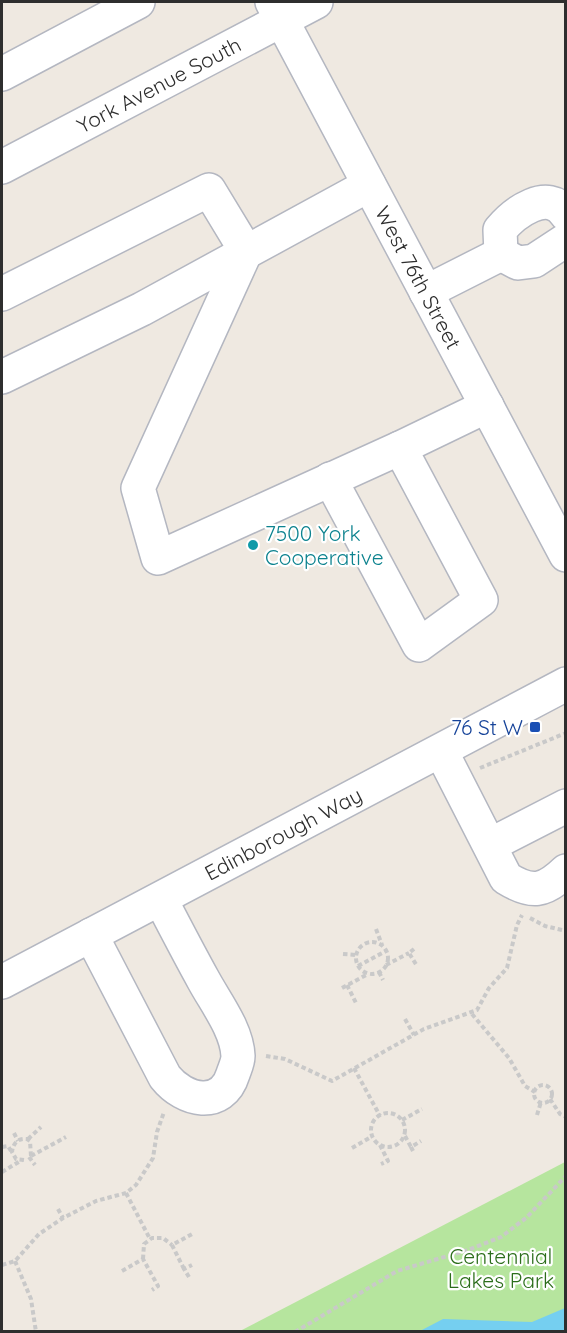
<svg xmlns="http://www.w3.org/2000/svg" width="567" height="1333" font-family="Quicksand,sans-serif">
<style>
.green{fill:#b6e59e}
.water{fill:#75cff0}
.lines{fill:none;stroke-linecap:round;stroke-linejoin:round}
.minor-casing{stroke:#b4b7c1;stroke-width:36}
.path{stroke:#c9c9c9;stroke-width:4;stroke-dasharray:4.5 3;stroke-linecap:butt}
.minor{stroke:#fff;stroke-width:33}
.culture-dot{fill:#0f9aa8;stroke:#fff;stroke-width:2}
.transit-dot{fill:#1a4fb4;stroke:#fff;stroke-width:2}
.labels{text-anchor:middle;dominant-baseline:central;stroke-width:4.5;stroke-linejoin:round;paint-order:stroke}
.street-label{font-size:21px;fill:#2e2e2e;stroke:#fff}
.culture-label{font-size:21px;fill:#0d838f;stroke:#fff;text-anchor:start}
.transit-label{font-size:21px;fill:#164399;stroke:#fff;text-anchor:end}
.park-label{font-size:21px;fill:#2c6e1b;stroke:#fff}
</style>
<rect width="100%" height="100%" fill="#efe9e1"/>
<polygon class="green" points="565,1162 565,1331 240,1331"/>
<polygon class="water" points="565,1308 565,1331 420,1331 443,1319 532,1322"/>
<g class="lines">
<g class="minor-casing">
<g id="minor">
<path id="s1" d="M272,2l294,553"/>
<polyline points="2,74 138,2"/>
<path id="s2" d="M2,167l314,-165"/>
<polyline points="246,251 138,488 158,558 400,448"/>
<path d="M501,254l-1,-24c14,-17 48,-43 66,-16"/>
<polyline points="501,254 518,263 534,261 566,240"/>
<polyline points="426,292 501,254"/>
<polyline points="2,294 209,190 246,251"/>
<polyline points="2,377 142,309 369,185"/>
<polyline points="330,479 419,645 481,600 400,448 487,406"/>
<path d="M441,751l65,127c26,16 38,14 60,-7"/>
<polyline points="490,845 566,806"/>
<path d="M91,935l74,142c19,24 57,33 68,-3 2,-6 5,-12 5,-18 -1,-26 -22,-53 -34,-75 -15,-27 -29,-54 -43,-81"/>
<path id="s3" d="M2,982l564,-298"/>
</g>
</g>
<g class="path">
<polyline points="480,768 566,733"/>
<polyline points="530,918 545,926 566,931"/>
<polyline points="376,929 382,945"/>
<circle cx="372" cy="958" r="16"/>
<polyline points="414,949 409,953 417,966"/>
<polyline points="343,954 356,955"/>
<polyline points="386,965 409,953"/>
<polyline points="358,966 386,951"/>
<polyline points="379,972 383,980"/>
<polyline points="347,985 356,1003"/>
<polyline points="342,988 368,974"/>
<polyline points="472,1014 509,1058 525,1086 535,1092"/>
<polyline points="405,1019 414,1035"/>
<polyline points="266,1056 285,1059 332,1081 424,1029 477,1010 489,988 507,968 517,925 522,915"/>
<polyline points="354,1068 380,1116"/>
<circle cx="543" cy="1094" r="9"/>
<polyline points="550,1099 560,1114 566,1117"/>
<circle cx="388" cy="1130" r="17"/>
<polyline points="537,1115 541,1102"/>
<polyline points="402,1120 422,1109"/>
<polyline points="14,1133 18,1141"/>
<polyline points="405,1136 411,1147"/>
<polyline points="28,1139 41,1127"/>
<polyline points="380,1145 388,1161 381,1164"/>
<polyline points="2,1147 8,1146 11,1151"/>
<polyline points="352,1148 371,1137"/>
<polyline points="413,1151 411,1147 421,1141"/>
<polyline points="31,1156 66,1137"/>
<polyline points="29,1157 35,1165"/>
<path d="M24,1160l-8,-1 -4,-7c1,-8 5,-14 15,-13l3,2 1,15"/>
<polyline points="2,1172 22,1160"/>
<polyline points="126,1193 150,1239"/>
<polyline points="58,1209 63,1218"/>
<polyline points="143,1259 144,1244 152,1238 163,1238 172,1245"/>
<polyline points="15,1261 31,1299 36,1332"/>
<polyline points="2,1265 15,1261 39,1234 63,1218 96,1201 126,1193 136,1185 153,1158 157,1132 164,1112"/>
<polyline points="184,1269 172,1245 194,1233"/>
<polyline points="122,1271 143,1259 158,1286 152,1290"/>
<polyline points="189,1277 184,1269 192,1265"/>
<polyline points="295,1332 397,1271 468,1250 501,1237 526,1218 566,1176"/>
</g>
<use href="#minor" class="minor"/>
</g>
<circle class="culture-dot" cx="253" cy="545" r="6"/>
<rect class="transit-dot" x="529" y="721" width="12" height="12" rx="3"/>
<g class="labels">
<g class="street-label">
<text stroke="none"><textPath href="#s2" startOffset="177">York Avenue South</textPath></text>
<text stroke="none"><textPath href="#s1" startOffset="312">West 76th Street</textPath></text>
<text stroke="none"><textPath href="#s3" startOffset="318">Edinborough Way</textPath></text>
</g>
<g class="culture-label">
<text x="265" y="533">7500 York<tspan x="265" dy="24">Cooperative</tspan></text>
</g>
<g class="transit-label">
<text x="523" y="727">76 St W</text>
</g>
<g class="park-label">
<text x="501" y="1256">Centennial<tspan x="501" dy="24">Lakes Park</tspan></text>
</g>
</g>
<rect width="567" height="1333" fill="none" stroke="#2e2e2e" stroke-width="6"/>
</svg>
